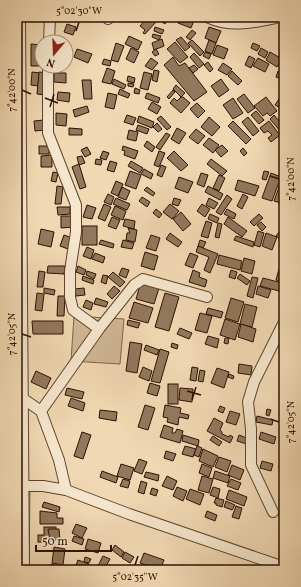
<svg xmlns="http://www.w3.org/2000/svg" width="301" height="587" font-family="Vollkorn,serif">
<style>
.grass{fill:url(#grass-dots);stroke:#7e644a}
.garden{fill:#cfb694;stroke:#7e644a}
.building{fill:#92785d;stroke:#2d1101}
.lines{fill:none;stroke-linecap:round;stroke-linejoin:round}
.minor-casing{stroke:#5e432d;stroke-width:12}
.minor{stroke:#f5e6cd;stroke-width:10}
.ticks{fill:none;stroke:#2d1101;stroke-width:1.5}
.neatline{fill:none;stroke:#2d1101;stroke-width:1.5}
.ticks-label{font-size:10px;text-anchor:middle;fill:#2d1101}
</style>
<defs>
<pattern id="grass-dots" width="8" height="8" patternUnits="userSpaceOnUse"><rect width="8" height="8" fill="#cfb694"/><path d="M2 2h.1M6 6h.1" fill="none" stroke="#b29b7e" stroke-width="1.8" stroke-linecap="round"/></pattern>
</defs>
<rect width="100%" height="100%" fill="#f0d8b2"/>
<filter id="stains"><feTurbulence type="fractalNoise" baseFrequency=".005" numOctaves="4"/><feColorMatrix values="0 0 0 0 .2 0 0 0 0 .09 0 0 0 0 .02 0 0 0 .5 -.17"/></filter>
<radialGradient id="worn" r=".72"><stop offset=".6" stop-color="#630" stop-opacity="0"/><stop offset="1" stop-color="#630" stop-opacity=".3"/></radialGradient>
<polygon class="grass" points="30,486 29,570 17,570 17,489"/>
<polygon class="garden" points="74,316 124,319 120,364 71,361"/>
<g class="building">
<polygon points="148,17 156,22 145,34 143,33 145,30 140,26"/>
<polygon points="161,17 169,17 165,24 159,20"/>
<polygon points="180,17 195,18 191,28 178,23"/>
<polygon points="283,21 284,21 284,33 280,32"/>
<polygon points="67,24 76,27 73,35 64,32"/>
<polygon points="155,27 164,30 162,34 154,31"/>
<polygon points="209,27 221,31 216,43 205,38"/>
<polygon points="192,30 196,33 190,40 186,37"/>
<polygon points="153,34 161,36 159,40 152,37"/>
<polygon points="129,36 142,42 138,50 125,44"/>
<polygon points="181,37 190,47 185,51 176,40"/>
<polygon points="162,39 164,46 154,50 152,43"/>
<polygon points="192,40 204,52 200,56 188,43"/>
<polygon points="209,40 216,43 212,54 205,51"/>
<polygon points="175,42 188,57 180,63 167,49"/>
<polygon points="116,43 124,46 118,62 111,60"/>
<polygon points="253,43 260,46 257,51 251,48"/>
<polygon points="31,44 42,45 42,66 48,66 31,66"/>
<polygon points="66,44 70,45 67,55 66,55"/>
<polygon points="217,45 228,49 224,59 213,55"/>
<polygon points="131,48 139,52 134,63 126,59"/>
<polygon points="261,48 268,52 265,58 258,54"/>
<polygon points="77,49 92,54 88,63 74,57"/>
<polygon points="156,49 159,54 155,56 152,52"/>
<polygon points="205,52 211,54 209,59 203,56"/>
<polygon points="270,52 282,59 277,67 266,60"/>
<polygon points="194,53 204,64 199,68 190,57"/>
<polygon points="249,56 255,59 251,68 245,65"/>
<polygon points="173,57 179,66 185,63 207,92 194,101 164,65"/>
<polygon points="151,58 158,63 152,70 145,66"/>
<polygon points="258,58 269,64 265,72 253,66"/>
<polygon points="104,59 111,61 110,66 102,64"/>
<polygon points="208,62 213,69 210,72 204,65"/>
<polygon points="223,63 232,69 227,75 218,70"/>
<polygon points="194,65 198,69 193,73 189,68"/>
<polygon points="107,68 115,71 111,84 102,82"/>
<polygon points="154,70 159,71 157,82 152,80"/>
<polygon points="232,71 242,81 238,85 228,76"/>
<polygon points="278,71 284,73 284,80 276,77"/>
<polygon points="32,72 40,73 38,86 31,85"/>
<polygon points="39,72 48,73 45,95 37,94"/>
<polygon points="144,72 152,74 148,90 140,88"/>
<polygon points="54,73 66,73 66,83 54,82"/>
<polygon points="128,76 135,78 134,83 127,81"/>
<polygon points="114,79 126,85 124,89 112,84"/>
<polygon points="221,79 229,90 219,97 211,86"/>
<polygon points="82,80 91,80 92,99 84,99"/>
<polygon points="128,83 134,84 133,87 128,86"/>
<polygon points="176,85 185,93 181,97 173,89"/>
<polygon points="135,88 140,90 139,94 134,93"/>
<polygon points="120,89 130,94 128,98 118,94"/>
<polygon points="173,90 175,92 169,99 167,97"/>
<polygon points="58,92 70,93 69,102 57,100"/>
<polygon points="108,93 117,95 114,109 105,107"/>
<polygon points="147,93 160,98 158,103 145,98"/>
<polygon points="244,94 255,108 248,113 237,99"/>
<polygon points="181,97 183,97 190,103 181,113 170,103 174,98 177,101"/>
<polygon points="266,97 277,111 270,116 267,113 263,116 254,106"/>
<polygon points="233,98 243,113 233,119 223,105"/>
<polygon points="279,99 284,102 284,110 275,105"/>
<polygon points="152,102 161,107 157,114 148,109"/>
<polygon points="197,103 205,111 198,118 190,109"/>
<polygon points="87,106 89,112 75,117 73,110"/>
<polygon points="256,111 264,120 259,124 251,115"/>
<polygon points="56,113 67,114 66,126 56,125"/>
<polygon points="127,115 136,118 133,125 124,122"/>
<polygon points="274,115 284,127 284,130 281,132 270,119"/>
<polygon points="139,116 154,122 152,128 137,122"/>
<polygon points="161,116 171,127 167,130 157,119"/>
<polygon points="209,117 220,127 212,136 201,127"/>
<polygon points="248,117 259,131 253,136 242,122"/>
<polygon points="44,120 45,130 35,131 34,121"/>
<polygon points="233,121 251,139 246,144 228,126"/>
<polygon points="269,121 280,135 271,142 268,138 272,135 268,131 264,133 260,128"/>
<polygon points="157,123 162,129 158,132 153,127"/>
<polygon points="138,125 149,129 147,134 136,130"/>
<polygon points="69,128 82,129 82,135 69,135"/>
<polygon points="177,128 186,133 179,144 171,139"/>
<polygon points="196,129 205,136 198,144 189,137"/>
<polygon points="129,130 138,132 136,141 127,139"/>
<polygon points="166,133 170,135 160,150 156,147"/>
<polygon points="209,138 219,145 213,153 203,145"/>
<polygon points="147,141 155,147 152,152 144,146"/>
<polygon points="222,145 228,151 221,157 215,150"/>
<rect x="39" y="146" width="10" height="8"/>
<polygon points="123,146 138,151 135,159 124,155 125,151 122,150"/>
<polygon points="87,147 91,154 85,157 81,150"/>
<polygon points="243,148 247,153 244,156 240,151"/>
<polygon points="103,151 109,153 106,160 100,158"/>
<polygon points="159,151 165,153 159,167 154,165"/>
<polygon points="174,151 188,165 181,171 167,158"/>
<polygon points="52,155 52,167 41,167 41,156"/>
<polygon points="82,156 85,163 79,165 77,157"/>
<polygon points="96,159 102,160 101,165 95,164"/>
<polygon points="211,159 227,171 222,176 207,164"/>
<polygon points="110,161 117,163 114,172 107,170"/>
<polygon points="131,161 143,168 140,173 128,166"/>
<polygon points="79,164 86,187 80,189 72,167"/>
<polygon points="161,165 166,167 162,177 157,175"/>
<polygon points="144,169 153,174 151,179 141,174"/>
<polygon points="130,171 141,175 136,189 125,185"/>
<polygon points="264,171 269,172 266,180 262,179"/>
<polygon points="53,172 58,173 56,182 51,181"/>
<polygon points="201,173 208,175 204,187 197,184"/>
<polygon points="271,173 281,177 272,201 262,198"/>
<polygon points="219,175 225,178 219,191 213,188"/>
<polygon points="283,176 284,177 284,204 274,201"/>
<polygon points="179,177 193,182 188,193 175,188"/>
<polygon points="238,180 259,186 255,196 235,190"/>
<polygon points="116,181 123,184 118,196 111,193"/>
<polygon points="57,186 63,187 61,204 55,204"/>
<polygon points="208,186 223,194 220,200 205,192"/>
<polygon points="122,187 130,191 126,200 118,197"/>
<polygon points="147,187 155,193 153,196 144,190"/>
<polygon points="108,194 114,197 111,205 104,202"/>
<polygon points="243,194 248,197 242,209 237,206"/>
<polygon points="227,195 232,199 221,215 216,212"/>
<polygon points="142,197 150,202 147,207 139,201"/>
<polygon points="116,198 130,204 127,210 113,204"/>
<polygon points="174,198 181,200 178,206 172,204"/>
<polygon points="209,198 218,203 214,209 206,205"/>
<polygon points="104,204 111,207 105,221 98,218"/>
<polygon points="170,204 179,211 172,219 163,212"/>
<polygon points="202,204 210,209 205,217 197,211"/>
<polygon points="87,205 96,208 92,219 83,217"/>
<polygon points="115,206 126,211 123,220 111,215"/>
<polygon points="57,207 70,207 70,214 58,215"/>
<polygon points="156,209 162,214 159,218 153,213"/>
<polygon points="227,209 236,214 234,219 224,214"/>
<polygon points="181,212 191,224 183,231 173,219"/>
<polygon points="210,214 219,218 217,223 208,219"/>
<polygon points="259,214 263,218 254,226 250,222"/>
<polygon points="61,216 74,216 74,227 61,228"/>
<polygon points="112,217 120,220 116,229 108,226"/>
<polygon points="228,217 247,231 242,237 224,224"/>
<polygon points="125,219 135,221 134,229 123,226"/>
<polygon points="206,221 212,223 208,238 201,236"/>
<polygon points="261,222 266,227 262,231 257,225"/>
<polygon points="218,223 222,224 219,238 215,237"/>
<rect x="82" y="226" width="15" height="19"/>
<polygon points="128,228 137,230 135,242 126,240 127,233 130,233"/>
<polygon points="41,229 54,232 51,247 38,244"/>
<polygon points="258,231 264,233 260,247 254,245"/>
<polygon points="279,232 284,235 281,240 276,236"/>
<polygon points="170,233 182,242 178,247 166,239"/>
<polygon points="266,233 277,237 272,250 262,246"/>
<polygon points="64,235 72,238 68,249 60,246"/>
<polygon points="151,235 160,238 156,251 146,248"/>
<polygon points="236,236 254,242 253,247 234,240"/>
<polygon points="101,240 114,244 113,248 99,244"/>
<polygon points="123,240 134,243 132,249 121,247"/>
<polygon points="200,240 206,242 203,248 198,246"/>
<polygon points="198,246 218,254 210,273 204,270 209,257 196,252"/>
<polygon points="87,247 94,250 91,259 83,256"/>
<polygon points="145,252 158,256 154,270 141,266"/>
<polygon points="95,253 105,257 103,263 92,259"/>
<polygon points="190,253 198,256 193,268 185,265"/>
<polygon points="283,254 284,255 284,283 276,280"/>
<polygon points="219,255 242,261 240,270 217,264"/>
<polygon points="244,258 255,261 252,274 241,271"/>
<polygon points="48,266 65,266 64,274 47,273"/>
<polygon points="78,266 86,270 84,275 76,272"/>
<polygon points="122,268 129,270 126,278 119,275"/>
<polygon points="193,270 200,273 199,277 207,280 205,287 189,282"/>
<polygon points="231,270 237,272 235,279 229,277"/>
<polygon points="39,271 45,272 43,287 37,287"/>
<polygon points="87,271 96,274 94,279 86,275"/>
<polygon points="113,272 125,282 120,287 108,277"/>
<polygon points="240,274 250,281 247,285 237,278"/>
<polygon points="103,275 108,276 106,284 101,282"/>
<polygon points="83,276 94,280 93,284 82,280"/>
<polygon points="252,277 258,278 253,298 247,296"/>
<polygon points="263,278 282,283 279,291 260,286"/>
<polygon points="141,282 159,288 154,304 136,299"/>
<polygon points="114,286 120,291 112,299 107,294"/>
<polygon points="258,286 271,290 268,298 256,294"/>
<polygon points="44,288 55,290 54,295 44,293"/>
<polygon points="84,288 85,295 76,296 75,289"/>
<polygon points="37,293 44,294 42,311 35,310"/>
<polygon points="165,293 179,297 169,331 155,327"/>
<polygon points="58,296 65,296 64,316 57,316"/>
<polygon points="96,298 108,302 106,307 94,304"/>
<polygon points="231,298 244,302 238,322 225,318"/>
<polygon points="86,300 93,303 91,310 83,307"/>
<polygon points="134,302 153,308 148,323 129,318"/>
<polygon points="245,304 257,307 252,327 240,324"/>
<polygon points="208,308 223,312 221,318 206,314"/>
<polygon points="200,313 212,316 207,333 195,330"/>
<polygon points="225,319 240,324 235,340 220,335"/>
<polygon points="128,320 140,323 138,328 127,325"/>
<polygon points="32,321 63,321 63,334 33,334"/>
<polygon points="241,324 256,329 253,342 238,337"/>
<polygon points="180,328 192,333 189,339 177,334"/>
<polygon points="208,336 219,339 217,348 205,344"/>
<polygon points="225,338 229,338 228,344 224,343"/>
<polygon points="130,342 142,344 137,373 126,371"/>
<polygon points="172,343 178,345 177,349 171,347"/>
<polygon points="146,345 159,350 157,355 144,350"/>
<polygon points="160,349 169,352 160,383 151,381"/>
<polygon points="239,364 252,366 251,375 238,373"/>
<polygon points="143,367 152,371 149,381 139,377"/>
<polygon points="192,367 198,368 196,381 190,380"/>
<polygon points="217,368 229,372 224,388 211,383"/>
<polygon points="200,370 205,371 203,382 198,381"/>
<polygon points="36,371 51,378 46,389 31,382"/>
<polygon points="229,374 234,376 233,379 228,377"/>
<polygon points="150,383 160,386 157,396 147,393"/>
<rect x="168" y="384" width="10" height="20"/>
<polygon points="67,388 84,392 82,399 65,395"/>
<polygon points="180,388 193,389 192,402 179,400"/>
<polygon points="71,398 85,403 83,411 68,406"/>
<polygon points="145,405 155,408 148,430 138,427"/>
<polygon points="165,405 181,408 180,413 189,415 188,419 179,417 178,425 167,422 168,418 163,417"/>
<polygon points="220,406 225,408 223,413 218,411"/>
<polygon points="267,409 271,410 269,416 266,415"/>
<polygon points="100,410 117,412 116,421 99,418"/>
<polygon points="230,411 240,414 236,425 226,422"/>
<polygon points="257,416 273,420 272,425 256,422"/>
<polygon points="214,418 223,423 220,430 222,432 222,434 229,437 230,435 233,437 230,443 207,431"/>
<polygon points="164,425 173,428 172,433 175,433 177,429 183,431 180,443 160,437"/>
<polygon points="82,432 91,435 83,459 74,456"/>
<polygon points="261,432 276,437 274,444 259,439"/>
<polygon points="284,433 284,450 280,448"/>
<polygon points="183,435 199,440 198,446 182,441"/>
<polygon points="239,435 249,439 247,444 237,441"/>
<polygon points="213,436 222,442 219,446 210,440"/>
<polygon points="185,446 196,449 193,457 182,454"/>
<polygon points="197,446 202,448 199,457 194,455"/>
<polygon points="203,449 218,456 213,467 199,461"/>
<polygon points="166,451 176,454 173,461 164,458"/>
<polygon points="283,451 284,452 284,469 279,468"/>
<polygon points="219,457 231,461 227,472 215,467"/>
<polygon points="139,459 147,462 142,474 134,471"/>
<polygon points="262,461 273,464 271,471 260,468"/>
<polygon points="121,464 134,468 130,480 117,476"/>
<polygon points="202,464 212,468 209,477 199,473"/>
<polygon points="232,465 244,470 240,480 228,475"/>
<polygon points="102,471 118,477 116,483 100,477"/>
<polygon points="215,471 230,476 228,483 213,478"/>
<polygon points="146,472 159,475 158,481 144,477"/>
<polygon points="167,476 177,481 173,490 162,486"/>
<polygon points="202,476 213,479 209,493 198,490"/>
<polygon points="123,479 130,481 128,488 120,486"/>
<polygon points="231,479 241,483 238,490 227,486"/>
<polygon points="141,481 147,483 144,494 138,492"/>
<polygon points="177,487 187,491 183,501 173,496"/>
<polygon points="213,487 220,489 218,498 210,495"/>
<polygon points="152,488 158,490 156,496 150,494"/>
<polygon points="190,489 204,494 200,505 186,499"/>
<polygon points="229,490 247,497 244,506 226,499"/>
<polygon points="216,498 224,500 222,507 216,505 216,503 214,503"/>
<polygon points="226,501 235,505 232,510 224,507"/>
<polygon points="44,502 60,507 59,512 42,507"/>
<polygon points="236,506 242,508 239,519 232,517"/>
<polygon points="40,511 57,513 57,518 63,518 63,524 40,524"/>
<polygon points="207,511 217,515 215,521 205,517"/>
<polygon points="76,524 87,528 82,538 72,533"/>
<rect x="44" y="527" width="12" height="12"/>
<polygon points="48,529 59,529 60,540 50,540"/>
<rect x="38" y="535" width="5" height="7"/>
<polygon points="74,536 84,539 82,545 72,541"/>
<polygon points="88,539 101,543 98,553 85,549"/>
<polygon points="115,545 124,552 121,557 112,550"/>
<polygon points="54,547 65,549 63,565 52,563"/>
<polygon points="125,552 134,557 130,563 122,558"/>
<polygon points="144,553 164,560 160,570 140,563"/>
<polygon points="103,556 110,559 104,570 100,570 97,568"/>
<polygon points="85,557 91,559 89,563 84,562"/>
<polygon points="78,560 89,564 86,570 74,570"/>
<polygon points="51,564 61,567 60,570 50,570"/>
<polygon points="218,567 226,569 226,570 217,570"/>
</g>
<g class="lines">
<g class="minor-casing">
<g id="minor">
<polyline points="20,17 24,570"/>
<polyline points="107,17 108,19"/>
<path d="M207,17c23,11 45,6 69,1"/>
<polyline points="49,42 50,17"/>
<polyline points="48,66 48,133 76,205 76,232 70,271 70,297 73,310 99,329"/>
<polyline points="22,398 41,411 59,460 66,490"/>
<polyline points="41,411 99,329 134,285 143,279 207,297"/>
<polyline points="17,486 43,486 66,490 129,514 284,567"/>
<polyline points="273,512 251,465 251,429 248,402 254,382 284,322"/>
</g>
</g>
<use href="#minor" class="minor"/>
</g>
<path class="ticks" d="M76,31l3,-9M22,90l9,4M45,98l13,5M50,107l4,-13M270,176l9,3M22,334l9,3M187,391l14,4M192,400l4,-13M270,419l9,3M135,565l3,-9"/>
<rect width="301" height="587" fill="none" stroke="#f0d8b2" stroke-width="44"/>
<g transform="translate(54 54) rotate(199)"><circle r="19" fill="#f5e6cd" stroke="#a5917b"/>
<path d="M0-3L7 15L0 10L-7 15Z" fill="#8f2418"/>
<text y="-6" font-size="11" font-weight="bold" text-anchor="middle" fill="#2d1101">N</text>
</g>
<path d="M36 545v6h75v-6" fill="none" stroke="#2d1101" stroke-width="2"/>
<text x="42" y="545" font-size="12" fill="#2d1101" stroke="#f5e6cd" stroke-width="3" paint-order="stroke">50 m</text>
<rect x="22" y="22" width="257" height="543" class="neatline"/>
<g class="ticks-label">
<text x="79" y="14">5°02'30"W</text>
<text transform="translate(11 90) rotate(-90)" y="4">7°42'00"N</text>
<text transform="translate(290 179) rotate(-90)" y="4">7°42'00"N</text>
<text transform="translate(11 334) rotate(-90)" y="4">7°42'05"N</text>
<text transform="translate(290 422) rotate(-90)" y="4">7°42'05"N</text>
<text x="135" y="580">5°02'35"W</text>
</g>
<rect width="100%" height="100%" filter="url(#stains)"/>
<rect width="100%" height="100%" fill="url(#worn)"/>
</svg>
